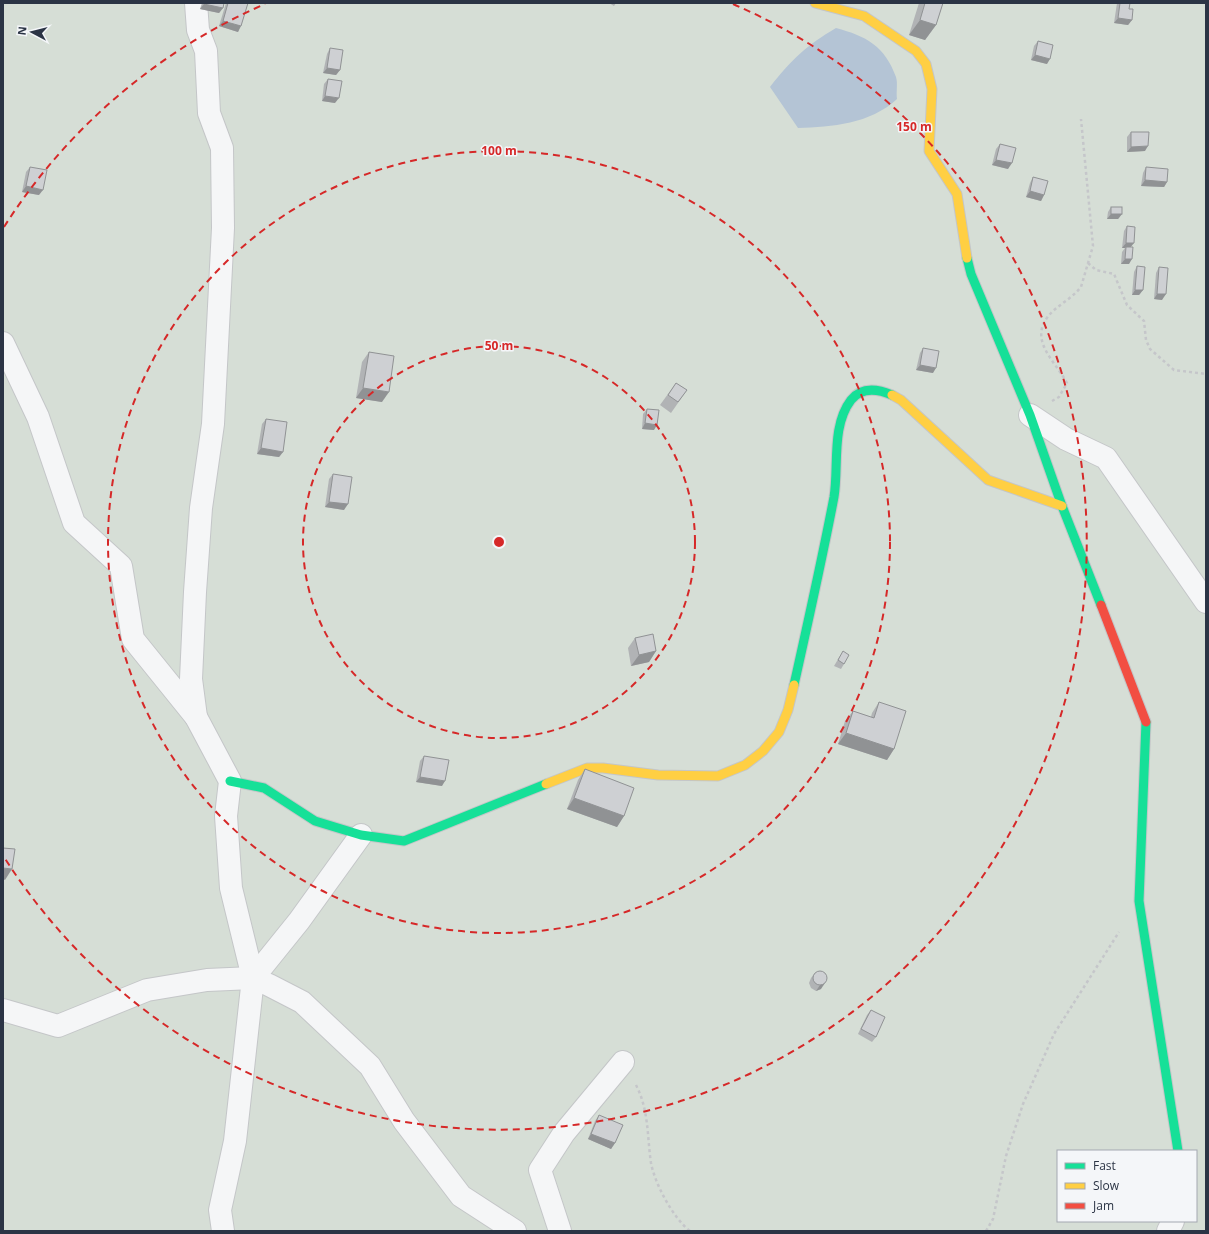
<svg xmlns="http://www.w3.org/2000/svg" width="1209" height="1234" font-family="'Open Sans',sans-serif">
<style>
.green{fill:#d6ded6;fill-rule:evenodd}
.water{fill:#b4c4d5}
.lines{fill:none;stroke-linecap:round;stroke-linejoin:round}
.street-casing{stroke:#c4c6c8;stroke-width:24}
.fast-casing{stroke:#c4c6c8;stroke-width:11}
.slow-casing{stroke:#c4c6c8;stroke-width:11}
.jam-casing{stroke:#c4c6c8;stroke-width:11}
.path{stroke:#c5c6ca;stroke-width:2.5;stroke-dasharray:3 3;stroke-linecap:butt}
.street{stroke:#f5f6f7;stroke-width:22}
.fast{stroke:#16e098;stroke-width:9}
.slow{stroke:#ffcf43;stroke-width:9}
.jam{stroke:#f24e42;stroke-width:9}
.wall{fill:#b1b3b5}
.shaded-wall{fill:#909294}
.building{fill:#ced0d3;stroke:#909294}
.ring{fill:none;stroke:#d62828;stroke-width:2;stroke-dasharray:7 5}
.centre{fill:#d62828;stroke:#f4f6f9;stroke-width:2}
.ring-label{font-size:12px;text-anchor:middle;font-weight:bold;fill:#d62828;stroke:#f4f6f9;stroke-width:3;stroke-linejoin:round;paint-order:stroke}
</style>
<rect width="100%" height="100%" fill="#e6e8ea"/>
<path class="green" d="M3,3h1203v1228h-1203zM1058,1151h138v70h-138z"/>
<path class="water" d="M836,28c30,8 49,18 60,49 2,6 0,15 1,22 -27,25 -65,28 -99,29l-28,-41c21,-27 37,-42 66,-59z"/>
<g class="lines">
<g class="street-casing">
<g id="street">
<polyline points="3,343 38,417 74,523 121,566 133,639 196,717 230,781 226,816 231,888 253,978 235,1141 220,1210 223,1231"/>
<polyline points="1030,415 1066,439 1106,458 1206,602"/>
<polyline points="196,717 191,679 195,592 201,508 213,424 223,228 222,148 209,113 206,51 198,30 196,3"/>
<polyline points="253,978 299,921 361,835"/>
<polyline points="3,1010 58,1026 147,990 207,980 253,978 269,985 302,1002 370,1066 404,1121 461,1196 515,1231"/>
<polyline points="560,1231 540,1170 564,1133 623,1062"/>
<polyline points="1168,1231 1173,1221"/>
</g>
</g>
<g class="fast-casing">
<g id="fast">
<polyline points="967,258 971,274 1030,415 1062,506 1101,605"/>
<path d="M794,685c14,-63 28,-125 40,-188 5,-30 -3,-71 17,-97 11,-14 27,-11 41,-5"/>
<polyline points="1146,722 1139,901 1178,1151"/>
<polyline points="230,781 264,788 315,821 361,835 404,841 546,784"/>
</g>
</g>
<g class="slow-casing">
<g id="slow">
<polyline points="815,3 864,16 916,51 926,64 932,89 929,151 957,194 967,258"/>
<polyline points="892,395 901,400 988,480 1062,506"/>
<polyline points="546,784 587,768 603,768 658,775 718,776 745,765 763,751 779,732 788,710 794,685"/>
</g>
</g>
<g class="jam-casing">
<polyline id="jam" points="1101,605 1146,722"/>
</g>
<g class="path">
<polyline points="1088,263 1096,270 1114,274 1127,305 1144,321 1146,340 1150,349 1174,370 1206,374"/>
<path d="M1052,401l7,-4 8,-14c-13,-24 -42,-45 -14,-72 9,-8 20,-14 28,-24l12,-41 -12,-127"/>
<path d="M636,1085c13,25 11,51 15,78 4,21 22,55 39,68"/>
<polyline points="986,1231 993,1219 1006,1156 1023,1104 1054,1034 1119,932"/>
</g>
<use href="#street" class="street"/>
<use href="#fast" class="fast"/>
<use href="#slow" class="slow"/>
<use href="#jam" class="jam"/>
</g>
<g class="wall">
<polygon points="202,3 224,3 223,8 219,13 200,9"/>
<polygon points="226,3 248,3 238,32 219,26"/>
<polygon points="609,3 616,3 614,6"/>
<polygon points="919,3 943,3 936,25 925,40 909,35"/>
<polygon points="1117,3 1130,3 1129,9 1132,20 1128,25 1114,23"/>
<polygon points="1038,41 1047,64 1031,60 1034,46"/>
<polygon points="330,48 340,70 336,75 323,73 327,54"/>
<polygon points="328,79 335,103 322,101 324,84"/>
<polygon points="1131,132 1145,151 1127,152 1127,137"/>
<polygon points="1000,144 1008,169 992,165 996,149"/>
<polygon points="30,167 39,195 22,192 26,172"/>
<polygon points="1146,167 1167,182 1164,187 1141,186 1143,173"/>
<polygon points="1033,177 1044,195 1041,201 1026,197 1030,183"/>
<polygon points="1111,207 1122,214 1118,219 1107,219 1108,212"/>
<polygon points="1127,226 1131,247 1129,264 1121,264 1122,252 1125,248 1122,248 1124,231"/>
<polygon points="1137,266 1143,290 1139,295 1132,295 1134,272"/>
<polygon points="1159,267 1162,300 1154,299 1156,273"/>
<polygon points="923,348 933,373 916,370 920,353"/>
<polygon points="369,352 382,402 356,398 362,362"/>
<polygon points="676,383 687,390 671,413 660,405"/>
<polygon points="647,409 654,430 642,429 643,414"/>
<polygon points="266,419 283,452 279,457 257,454 262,424"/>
<polygon points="333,474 344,510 325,507 329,479"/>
<polygon points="635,638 656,651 649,662 631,666 628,648"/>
<polygon points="843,651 844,664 841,669 834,666"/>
<polygon points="879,702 894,749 887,760 838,744 845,721 853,711 871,717 872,713"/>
<polygon points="424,756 442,786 416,782 420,761"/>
<polygon points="585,769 624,816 617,827 567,809 578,780"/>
<polygon points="815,973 821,989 816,991 811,988 809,983 811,978"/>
<polygon points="871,1010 876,1037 872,1042 858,1034 867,1015"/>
<polygon points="599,1115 615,1143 611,1149 588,1139 595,1121"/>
</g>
<g class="shaded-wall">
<polygon points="204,4 223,8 219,13 200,9"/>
<polygon points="1118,18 1132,20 1128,25 1114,23"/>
<polygon points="920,20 936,25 925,40 909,35"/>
<polygon points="223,21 241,26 238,32 219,26"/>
<polygon points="1035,55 1050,59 1047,64 1031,60"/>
<polygon points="327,68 340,70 336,75 323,73"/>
<polygon points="325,96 339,98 335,103 322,101"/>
<polygon points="1148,146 1145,151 1127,152 1131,147"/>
<polygon points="996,160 1012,163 1008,169 992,165"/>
<polygon points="1145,180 1167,182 1164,187 1141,186"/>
<polygon points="26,186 43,190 39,195 22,192"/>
<polygon points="1030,191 1044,195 1041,201 1026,197"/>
<polygon points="1111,214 1122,214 1118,219 1107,219"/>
<polygon points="1126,243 1134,243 1130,248 1126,247 1125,248 1122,248"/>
<polygon points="1125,259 1132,259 1129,264 1121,264"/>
<polygon points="1135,290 1143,290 1139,295 1132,295"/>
<polygon points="1157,294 1166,294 1162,300 1154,299"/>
<polygon points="920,365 936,368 933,373 916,370"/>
<polygon points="363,388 389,392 382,402 356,398"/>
<polygon points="645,423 657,425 654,430 642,429"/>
<polygon points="261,448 283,452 279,457 257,454"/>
<polygon points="329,502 348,504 344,510 325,507"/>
<polygon points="656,651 649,662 631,666 639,655"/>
<polygon points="846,733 894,749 887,760 838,744"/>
<polygon points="420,777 445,781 442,786 416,782"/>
<polygon points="574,798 624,816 617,827 567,809"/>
<polygon points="3,868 12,869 5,880 3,879"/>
<polygon points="825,983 821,989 816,991 820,985"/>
<polygon points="591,1134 615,1143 611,1149 588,1139"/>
</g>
<g class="building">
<polygon points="204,3 224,3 223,8 204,4"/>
<polygon points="228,3 248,3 241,26 223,21"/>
<polygon points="925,3 943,3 936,25 920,20"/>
<polygon points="1120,3 1130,3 1129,9 1133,9 1132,20 1118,18"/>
<polygon points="1038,41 1053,45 1050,59 1035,55"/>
<polygon points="330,48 343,50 340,70 327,68"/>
<polygon points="328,79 342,81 339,98 325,96"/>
<polygon points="1131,132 1149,132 1148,146 1131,147"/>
<polygon points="1000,144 1016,148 1012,163 996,160"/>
<polygon points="30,167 47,170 43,190 26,186"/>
<polygon points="1146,167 1168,169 1167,182 1145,180"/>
<polygon points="1033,177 1048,181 1044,195 1030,191"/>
<rect x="1111" y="207" width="11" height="7"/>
<polygon points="1127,226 1135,227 1134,243 1126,243"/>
<polygon points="1126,247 1133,247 1132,259 1125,259"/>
<polygon points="1137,266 1145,267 1143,290 1135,290"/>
<polygon points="1159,267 1168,268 1166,294 1157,294"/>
<polygon points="923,348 939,351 936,368 920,365"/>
<polygon points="369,352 394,356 389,392 363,388"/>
<polygon points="676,383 687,390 678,402 668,395"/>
<polygon points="647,409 659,410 657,425 645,423"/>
<polygon points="266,419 287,422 283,452 261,448"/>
<polygon points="333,474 352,477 348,504 329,502"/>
<polygon points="653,634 656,651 639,655 635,638"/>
<polygon points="843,651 849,655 844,664 838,660"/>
<polygon points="879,702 906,711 894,749 846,733 853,711 874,718"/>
<polygon points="424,756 449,760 445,781 420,777"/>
<polygon points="585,769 634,788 624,816 574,798"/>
<polygon points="3,848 15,849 12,869 3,868"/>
<circle cx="820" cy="978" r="7"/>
<polygon points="871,1010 885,1017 876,1037 861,1029"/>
<polygon points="599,1115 623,1125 615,1143 591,1134"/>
</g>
<g class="ring">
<circle cx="499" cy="542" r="196"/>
<circle cx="499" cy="542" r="391"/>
<path d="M4 227A587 587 0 0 1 265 4M733 4A587 587 0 1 1 4 857"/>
</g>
<circle cx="499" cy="542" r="6" class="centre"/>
<g class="ring-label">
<text x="914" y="131">150 m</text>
<text x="499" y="155">100 m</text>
<text x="499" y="350">50 m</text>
</g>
<rect width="1209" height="1234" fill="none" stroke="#2b3445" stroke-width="8"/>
<rect x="1057" y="1150" width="140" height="72" fill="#f4f6f9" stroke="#a4a8b1"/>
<rect x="1065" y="1163" width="20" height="6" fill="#16e098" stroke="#a4a8b1"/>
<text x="1093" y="1170" font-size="12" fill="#2b3445">Fast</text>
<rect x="1065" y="1183" width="20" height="6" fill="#ffcf43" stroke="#a4a8b1"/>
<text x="1093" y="1190" font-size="12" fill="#2b3445">Slow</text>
<rect x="1065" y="1203" width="20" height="6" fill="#f24e42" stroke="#a4a8b1"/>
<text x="1093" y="1210" font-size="12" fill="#2b3445">Jam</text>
<g transform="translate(32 32) rotate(277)" stroke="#f4f6f9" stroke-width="3" paint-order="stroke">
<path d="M0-3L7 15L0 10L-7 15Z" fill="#2b3445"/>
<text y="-6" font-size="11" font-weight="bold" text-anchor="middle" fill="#2b3445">N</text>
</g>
</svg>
